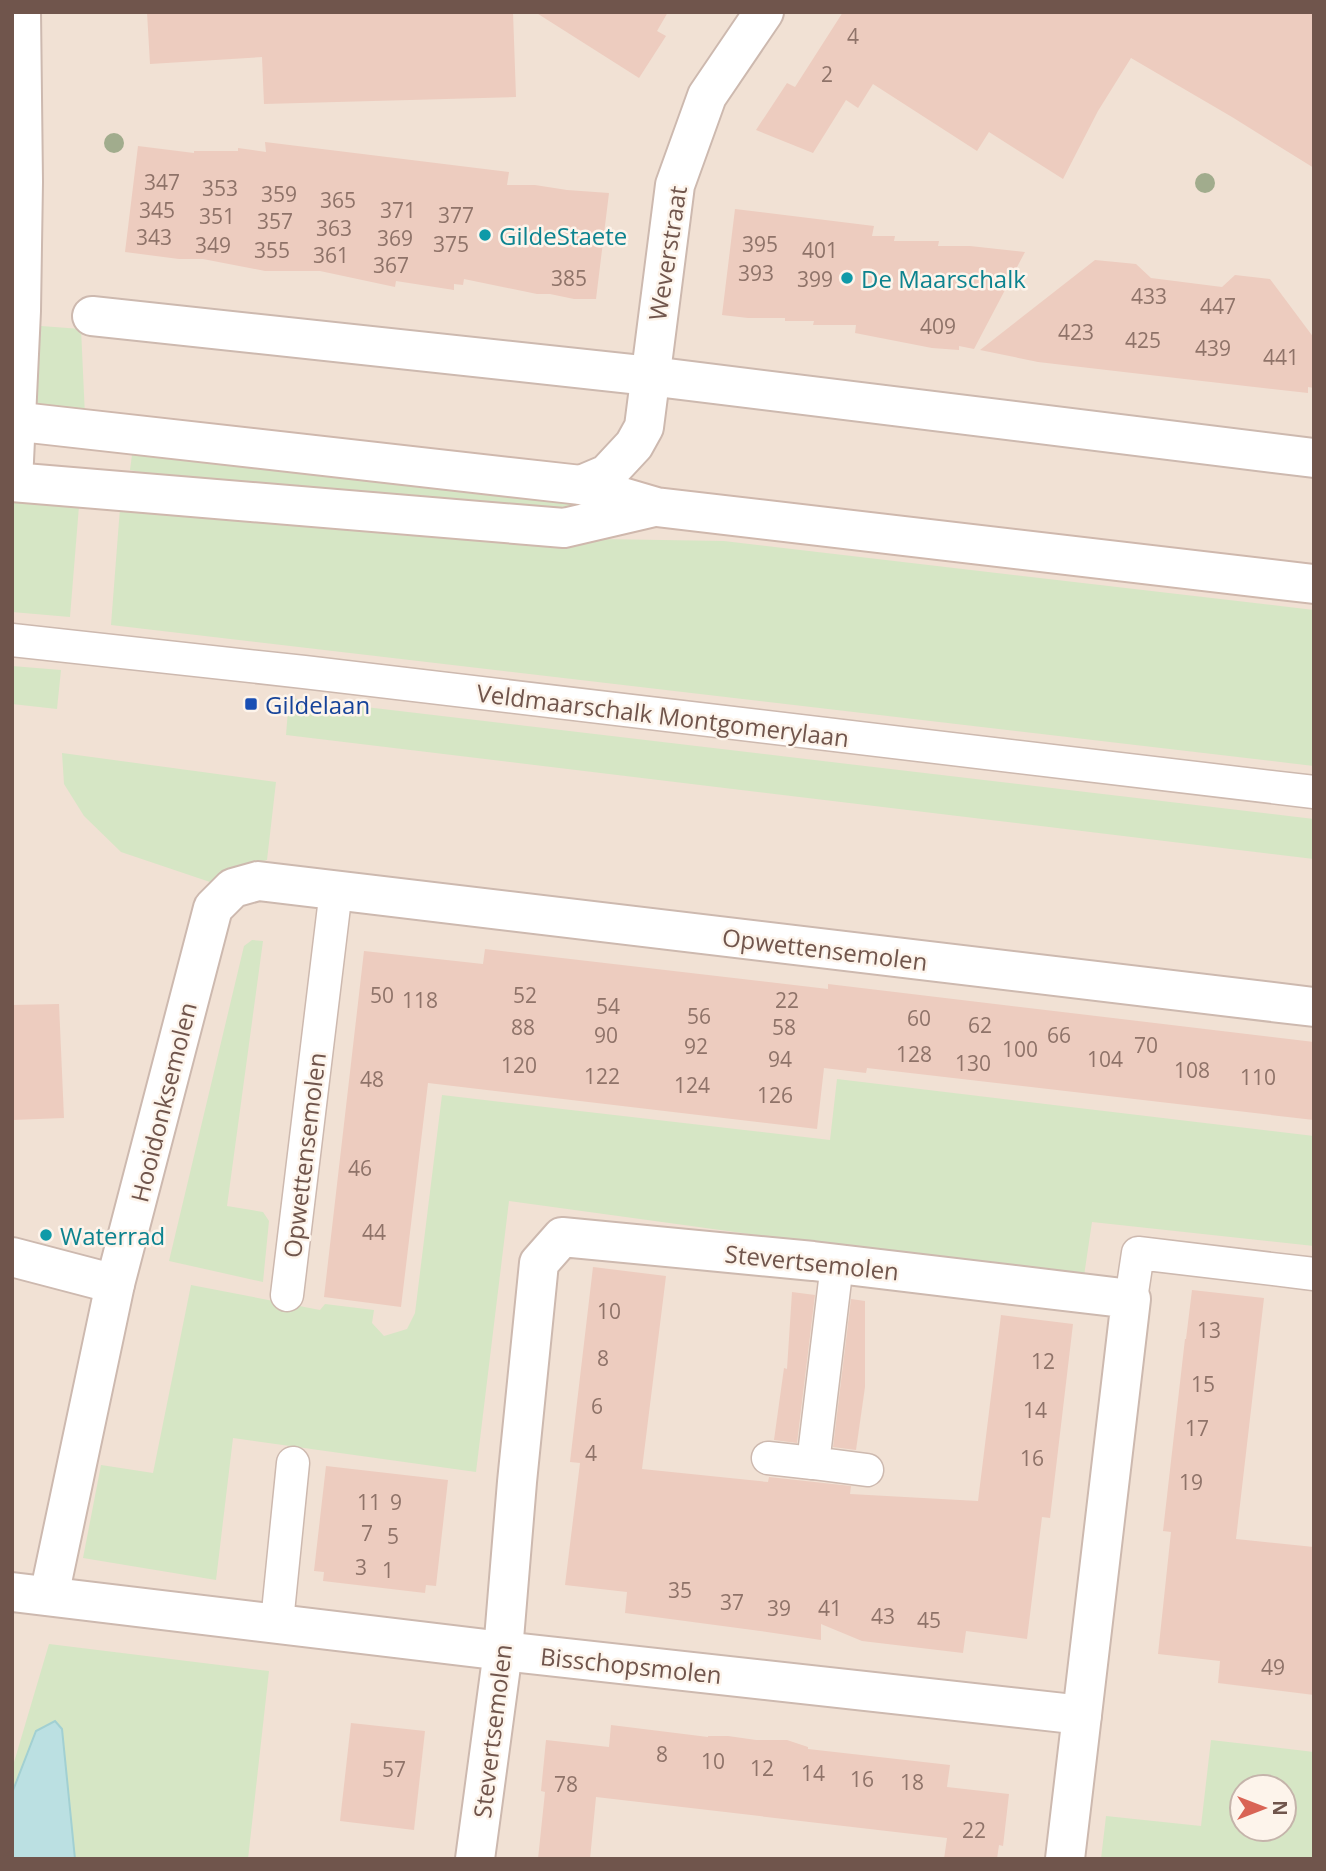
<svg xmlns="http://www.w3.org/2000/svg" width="1326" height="1871" font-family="'Open Sans',sans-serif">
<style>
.residential{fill:#f1e1d4;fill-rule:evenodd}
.green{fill:#d6e6c5;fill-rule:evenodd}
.water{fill:#bbe0e2;stroke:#a2d0d2;stroke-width:2}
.building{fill:#edccbf}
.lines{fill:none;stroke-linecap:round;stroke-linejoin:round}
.lane-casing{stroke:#cdb9af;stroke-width:35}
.street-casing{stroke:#cdb9af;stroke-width:42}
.secondary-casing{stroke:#cfb8ad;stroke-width:42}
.lane{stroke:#fff;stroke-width:32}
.street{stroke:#fff;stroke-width:38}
.secondary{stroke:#fff;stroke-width:38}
.tree{fill:#a1ac8d}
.culture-dot{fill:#0f9aa8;stroke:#fdf4eb;stroke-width:2.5}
.transit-dot{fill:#1a4fb4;stroke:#fdf4eb;stroke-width:2.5}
.labels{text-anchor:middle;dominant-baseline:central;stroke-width:5;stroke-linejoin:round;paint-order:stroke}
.number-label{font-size:21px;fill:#8f7369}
.culture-label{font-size:24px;fill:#0d838f;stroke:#fdf4eb;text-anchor:start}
.street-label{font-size:24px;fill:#70554c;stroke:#fdf4eb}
.transit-label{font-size:24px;fill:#164399;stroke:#fdf4eb;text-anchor:start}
</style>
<rect width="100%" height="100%" fill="#faefe5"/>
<path class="residential" d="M12,12h1302v1847h-1302zM1242,1787h42v42h-42z"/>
<g class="green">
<polygon points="28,325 81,329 85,416 24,411"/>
<polygon points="133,447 604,500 602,508 500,513 194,483 130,470"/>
<polygon points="12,501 79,506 70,617 12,612"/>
<polygon points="120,508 410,536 724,541 1314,610 1314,766 111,625"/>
<polygon points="12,666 61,670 57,709 12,704"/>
<polygon points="289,698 1314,819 1314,859 286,735"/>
<polygon points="62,753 276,782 267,860 240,867 210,882 121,852 84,816 64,784"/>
<polygon points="252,940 263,941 227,1206 263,1212 269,1221 263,1282 169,1261 244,946"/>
<polygon points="837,1079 1314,1136 1314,1246 1092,1222 1084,1276 816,1243 509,1201 476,1472 233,1438 216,1580 83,1558 101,1465 153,1473 191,1285 320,1310 325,1304 374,1310 372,1323 384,1336 407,1329 415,1313 442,1095 830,1140"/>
<polygon points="49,1644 269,1671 248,1859 75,1859 62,1729 55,1721 12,1793 12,1769"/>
<path d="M1211,1740l103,12v107h-213l5,-43 95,10zM1242,1787h42v42h-42z"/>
</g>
<polygon class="water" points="55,1721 62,1729 75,1859 12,1859 12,1793 36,1731"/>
<g class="building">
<polygon points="147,12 513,12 516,97 264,104 262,57 150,64"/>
<polygon points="535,12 668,12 657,31 666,36 639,78"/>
<polygon points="843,12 1314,12 1314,168 1232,117 1131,58 1098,111 1063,179 989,132 977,151 873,84 858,108 846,100 813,153 756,130 787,83 795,87"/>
<polygon points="265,142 509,172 507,185 535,185 567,190 609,193 596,299 574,299 550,294 537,294 464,279 463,285 454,284 454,290 396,281 395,287 320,271 265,271 203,259 179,259 125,252 138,146 194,153 194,151 238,151 238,148 266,152"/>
<polygon points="735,209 874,226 872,236 895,236 894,241 939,241 938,246 970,246 1025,252 974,349 959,346 959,350 932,348 855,333 856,325 813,325 814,321 785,321 785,318 748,318 722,315"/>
<polygon points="1095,260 1136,264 1151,278 1222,287 1235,275 1270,279 1314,338 1314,388 1308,387 1308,393 1141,374 1038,362 980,350"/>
<polygon points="485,949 828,989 828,984 1314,1042 1314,1120 867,1068 866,1073 824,1068 817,1129 428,1083 401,1307 324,1297 364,951 483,964"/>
<polygon points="59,1004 64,1118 12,1120 12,1005"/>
<polygon points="593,1267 666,1276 642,1469 768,1482 769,1477 851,1486 850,1494 978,1501 1001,1315 1073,1324 1050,1518 1042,1517 1027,1639 966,1631 963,1653 862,1641 821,1624 821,1640 767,1632 625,1613 627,1592 565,1585 580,1463 570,1462"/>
<polygon points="1192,1290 1264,1298 1236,1539 1314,1547 1314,1695 1218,1683 1220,1661 1158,1654 1171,1532 1163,1531 1185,1339 1186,1339"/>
<polygon points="792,1292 815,1295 797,1443 774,1440 784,1368 787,1369"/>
<polygon points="851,1299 865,1301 865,1387 856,1450 833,1447"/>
<polygon points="326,1466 448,1480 436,1586 426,1585 425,1593 323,1581 324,1572 314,1571"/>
<polygon points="351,1723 425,1731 414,1830 340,1821"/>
<polygon points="611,1725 708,1737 708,1736 728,1736 756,1740 787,1740 808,1747 808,1749 950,1765 947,1787 1009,1794 1003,1846 999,1845 997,1859 944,1859 947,1838 596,1797 590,1859 538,1859 545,1792 541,1791 546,1740 609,1747"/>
</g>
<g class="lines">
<g class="lane-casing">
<g id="lane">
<polyline points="12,640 304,672 1314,792"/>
<polyline points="837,1264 813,1463 867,1470"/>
<polyline points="287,1295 336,890"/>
<polyline points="1131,1299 1138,1253 1314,1274"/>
<polyline points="768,1458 813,1463"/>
<polyline points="277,1622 293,1463"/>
</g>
</g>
<g class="street-casing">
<g id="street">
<polyline points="92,316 650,376 1314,458"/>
<polyline points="13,482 21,311 23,182 21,12"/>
<polyline points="581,485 607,474 634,445 644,427 675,185 707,96 764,12"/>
<polyline points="12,1257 115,1284"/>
<polyline points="12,1592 503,1651 1082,1715"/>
<polyline points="49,1596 115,1284 213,908 233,888 258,881 1314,1007"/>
<polyline points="475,1859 503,1651 517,1482 539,1263 562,1237 813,1261 1131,1299 1065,1859"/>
</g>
</g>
<g class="secondary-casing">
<g id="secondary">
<polyline points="12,421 581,485 656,507 1314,584"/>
<polyline points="12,482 564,528 654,507"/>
</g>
</g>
<use href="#lane" class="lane"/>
<use href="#street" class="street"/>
<use href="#secondary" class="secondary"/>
</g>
<g class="tree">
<circle cx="114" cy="143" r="10"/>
<circle cx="1205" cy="183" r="10"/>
</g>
<g class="culture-dot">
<circle cx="485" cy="235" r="7"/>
<circle cx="847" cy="278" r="7"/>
<circle cx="46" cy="1235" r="7"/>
</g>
<rect class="transit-dot" x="244" y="697" width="14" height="14" rx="3.5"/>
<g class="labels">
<g class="number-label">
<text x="853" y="36">4</text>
<text x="827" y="74">2</text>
<text x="162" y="182">347</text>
<text x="220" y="188">353</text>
<text x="279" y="194">359</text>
<text x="338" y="200">365</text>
<text x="157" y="210">345</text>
<text x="398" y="210">371</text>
<text x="456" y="215">377</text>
<text x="217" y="216">351</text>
<text x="275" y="221">357</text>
<text x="334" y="228">363</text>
<text x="154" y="237">343</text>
<text x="395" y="238">369</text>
<text x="451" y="244">375</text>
<text x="760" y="244">395</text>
<text x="213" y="245">349</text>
<text x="272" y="250">355</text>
<text x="820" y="250">401</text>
<text x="331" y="255">361</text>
<text x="391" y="265">367</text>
<text x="756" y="273">393</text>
<text x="569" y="278">385</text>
<text x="815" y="279">399</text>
<text x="1149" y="296">433</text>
<text x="1218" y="306">447</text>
<text x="938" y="326">409</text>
<text x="1076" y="332">423</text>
<text x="1143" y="340">425</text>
<text x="1213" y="348">439</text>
<text x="1281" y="357">441</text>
<text x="382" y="995">50</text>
<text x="525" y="995">52</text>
<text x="420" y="1000">118</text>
<text x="787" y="1000">22</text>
<text x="608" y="1006">54</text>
<text x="699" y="1016">56</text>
<text x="919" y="1018">60</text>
<text x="980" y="1025">62</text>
<text x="523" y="1027">88</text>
<text x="784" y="1027">58</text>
<text x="606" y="1035">90</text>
<text x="1059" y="1035">66</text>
<text x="1146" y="1045">70</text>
<text x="696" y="1046">92</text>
<text x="1020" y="1049">100</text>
<text x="914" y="1054">128</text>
<text x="780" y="1059">94</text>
<text x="1105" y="1059">104</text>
<text x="973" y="1063">130</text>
<text x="519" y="1065">120</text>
<text x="1192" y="1070">108</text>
<text x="602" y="1076">122</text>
<text x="1258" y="1077">110</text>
<text x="372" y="1079">48</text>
<text x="692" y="1085">124</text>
<text x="775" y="1095">126</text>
<text x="360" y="1168">46</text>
<text x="374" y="1232">44</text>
<text x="609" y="1311">10</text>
<text x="1209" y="1330">13</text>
<text x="603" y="1358">8</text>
<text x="1043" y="1361">12</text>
<text x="1203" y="1384">15</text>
<text x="597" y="1406">6</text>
<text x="1035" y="1410">14</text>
<text x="1197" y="1428">17</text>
<text x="591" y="1453">4</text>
<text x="1032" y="1458">16</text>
<text x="1191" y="1482">19</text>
<text x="369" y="1502">11</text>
<text x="396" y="1502">9</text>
<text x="367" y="1533">7</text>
<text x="393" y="1536">5</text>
<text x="361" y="1567">3</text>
<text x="388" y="1570">1</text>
<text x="680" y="1590">35</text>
<text x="732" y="1602">37</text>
<text x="779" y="1608">39</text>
<text x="830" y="1608">41</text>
<text x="883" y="1616">43</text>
<text x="929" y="1620">45</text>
<text x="1273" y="1667">49</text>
<text x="662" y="1754">8</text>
<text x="713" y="1761">10</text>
<text x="762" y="1768">12</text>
<text x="394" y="1769">57</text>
<text x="813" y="1773">14</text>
<text x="862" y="1779">16</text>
<text x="912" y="1782">18</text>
<text x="566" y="1784">78</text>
<text x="974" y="1830">22</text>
</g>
<g class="culture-label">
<text x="499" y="235">GildeStaete</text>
<text x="861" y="278">De Maarschalk</text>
<text x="60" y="1235">Waterrad</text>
</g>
<g class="street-label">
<text transform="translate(667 253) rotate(-81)">Weverstraat</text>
<text transform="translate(663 715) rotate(7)">Veldmaarschalk Montgomerylaan</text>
<text transform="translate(825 949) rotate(7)">Opwettensemolen</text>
<text transform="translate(163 1102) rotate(-76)">Hooidonksemolen</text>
<text transform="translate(304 1155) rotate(-83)">Opwettensemolen</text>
<text transform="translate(812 1262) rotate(6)">Stevertsemolen</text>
<text transform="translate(631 1665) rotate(6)">Bisschopsmolen</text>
<text transform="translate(492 1731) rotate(-83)">Stevertsemolen</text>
</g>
<g class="transit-label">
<text x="265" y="704">Gildelaan</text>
</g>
</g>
<rect width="1326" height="1871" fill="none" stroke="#70554c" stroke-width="28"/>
<g transform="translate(1263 1808) rotate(90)"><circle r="33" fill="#fdf4eb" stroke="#c5b4ab" stroke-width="2"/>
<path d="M0-5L12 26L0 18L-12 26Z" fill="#d96455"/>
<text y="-10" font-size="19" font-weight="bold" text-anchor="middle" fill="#70554c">N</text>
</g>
</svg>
